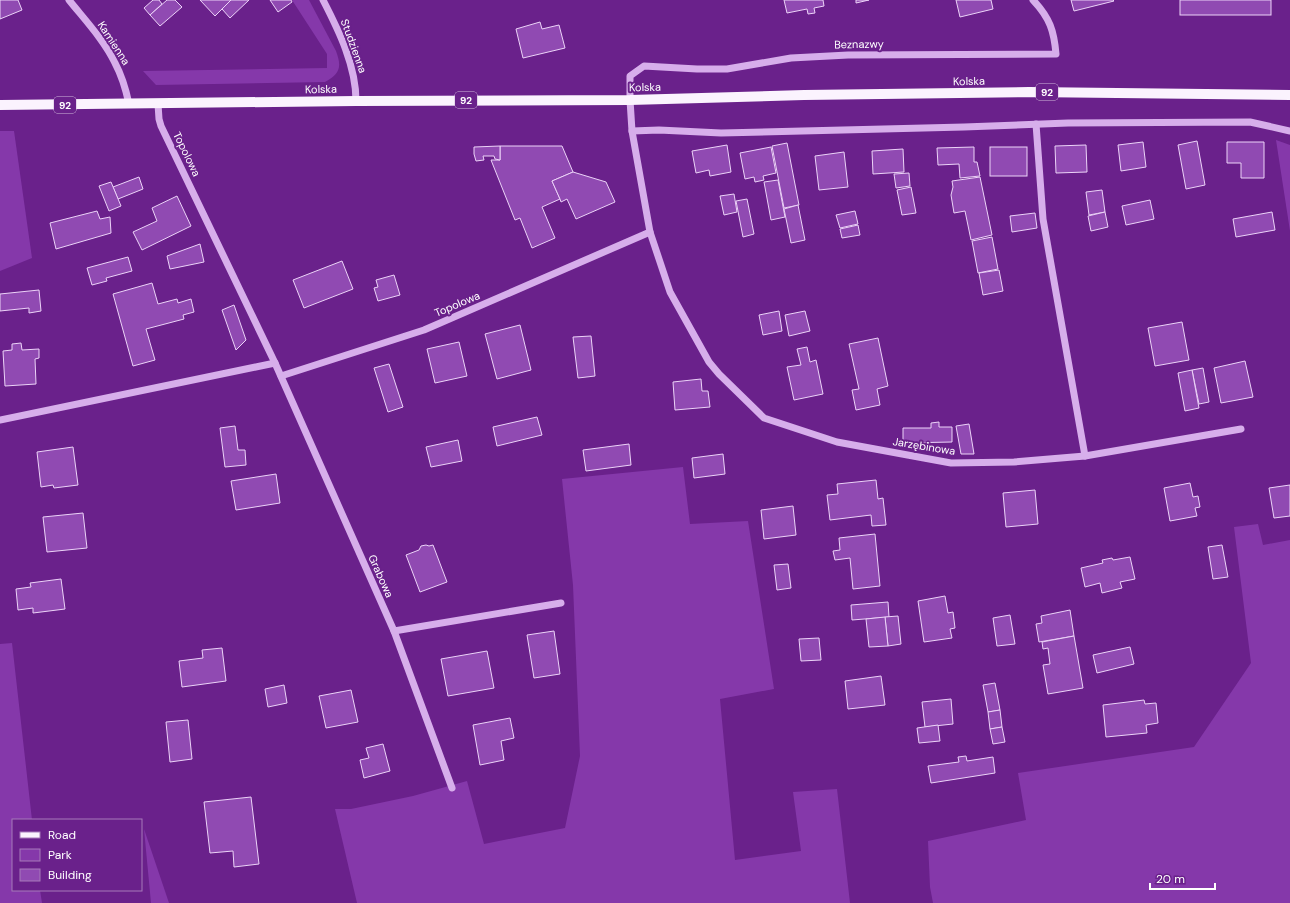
<svg xmlns="http://www.w3.org/2000/svg" width="1290" height="903" font-family="'DM Sans',sans-serif">
<style>
.green{fill:#8538aa}
.building{fill:#904ab2;stroke:#ecd3f8}
.lines{fill:none;stroke-linecap:round;stroke-linejoin:round}
.minor{stroke:#d7aeeb;stroke-width:7}
.major{stroke:#fbf3fe;stroke-width:10}
.labels{text-anchor:middle;dominant-baseline:central;stroke-width:4;stroke-linejoin:round;paint-order:stroke}
.shield{fill:#6a218b;stroke:#d2bcdc;stroke-width:1}
.shield-label{font-size:10px;font-weight:bold;fill:#fff}
.street-label{font-size:11px;fill:#fff;stroke:#6a218b}
</style>
<rect width="100%" height="100%" fill="#6a218b"/>
<g class="green">
<path d="M292,0h17l27,51c6,16 4,23 -11,31l-169,3 -13,-14 184,-3v-14z"/>
<polygon points="0,131 14,131 32,258 0,271"/>
<polygon points="1276,140 1290,145 1290,231"/>
<polygon points="683,467 690,524 748,521 774,689 720,699 735,860 801,851 793,792 837,789 850,903 357,903 335,809 351,809 413,796 467,781 484,844 565,828 580,756 573,585 562,479"/>
<polygon points="1258,524 1263,545 1290,540 1290,903 933,903 930,887 928,841 1026,820 1018,773 1194,747 1251,663 1234,527"/>
<polygon points="12,643 32,820 13,820 13,890 40,890 42,903 0,903 0,644"/>
<polygon points="144,829 169,903 151,903"/>
</g>
<g class="building">
<polygon points="0,0 18,0 22,10 0,19"/>
<polygon points="153,0 159,0 162,4 150,15 144,8"/>
<polygon points="167,0 175,0 182,7 160,26 150,15"/>
<polygon points="200,0 231,0 215,16"/>
<polygon points="231,0 249,0 230,18 222,9"/>
<polygon points="270,0 291,0 292,2 278,12"/>
<polygon points="784,0 823,0 824,6 814,8 815,13 808,14 807,9 787,13"/>
<polygon points="856,0 869,0 856,3"/>
<polygon points="956,0 991,0 993,9 960,17"/>
<polygon points="1071,0 1113,0 1114,1 1074,11"/>
<rect x="1180" y="0" width="91" height="15"/>
<polygon points="540,22 542,29 559,25 565,48 523,58 516,29"/>
<polygon points="1197,141 1205,185 1186,189 1178,145"/>
<polygon points="1143,142 1146,167 1121,171 1118,145"/>
<polygon points="1227,142 1264,142 1264,178 1241,178 1241,163 1227,163"/>
<polygon points="787,143 799,205 784,208 772,146"/>
<polygon points="727,145 731,172 710,176 709,170 696,173 692,151"/>
<polygon points="1086,145 1087,172 1056,173 1055,146"/>
<polygon points="500,146 562,146 573,172 552,181 560,199 542,207 555,238 532,248 520,218 515,220 491,160 500,160"/>
<polygon points="500,146 500,160 495,159 494,156 483,156 484,160 476,161 474,154 474,147"/>
<polygon points="771,147 776,173 763,176 764,180 755,182 754,177 745,179 740,153"/>
<polygon points="974,147 974,162 977,162 980,176 960,178 959,164 938,165 937,148"/>
<rect x="990" y="147" width="37" height="29"/>
<polygon points="903,149 904,172 873,174 872,151"/>
<polygon points="844,152 848,187 819,190 815,156"/>
<polygon points="573,172 606,182 615,202 576,219 567,199 561,202 560,199 552,181"/>
<polygon points="909,173 910,186 896,188 894,174"/>
<polygon points="139,177 143,189 118,199 113,187"/>
<polygon points="980,177 992,235 971,240 965,211 954,213 951,195 953,187 952,181"/>
<polygon points="778,180 785,217 771,220 764,182"/>
<polygon points="111,182 121,206 109,211 99,186"/>
<polygon points="911,187 916,213 902,215 897,190"/>
<polygon points="1102,190 1105,212 1089,215 1086,192"/>
<polygon points="734,194 737,212 724,215 720,196"/>
<polygon points="177,196 191,226 142,250 133,232 157,221 152,208"/>
<polygon points="747,199 754,234 743,237 736,201"/>
<polygon points="1150,200 1154,219 1126,225 1122,206"/>
<polygon points="798,205 805,240 791,243 784,209"/>
<polygon points="97,211 100,219 110,217 111,233 56,249 50,223"/>
<polygon points="855,211 858,224 840,228 836,215"/>
<polygon points="1105,212 1108,227 1091,231 1088,216"/>
<polygon points="1272,212 1275,230 1236,237 1233,219"/>
<polygon points="1035,213 1037,228 1012,232 1010,216"/>
<polygon points="858,225 860,235 842,238 840,229"/>
<polygon points="992,237 998,269 978,273 972,241"/>
<polygon points="200,244 204,262 170,269 167,256"/>
<polygon points="128,257 132,271 106,278 107,281 92,285 87,268"/>
<polygon points="342,261 353,289 304,308 293,280"/>
<polygon points="999,270 1003,291 983,295 979,273"/>
<polygon points="394,275 400,295 378,301 374,288 378,287 376,280"/>
<polygon points="152,283 158,304 177,299 178,303 191,299 194,312 183,315 184,319 146,329 155,360 133,366 113,294"/>
<polygon points="39,290 41,311 29,313 29,308 0,311 0,294"/>
<polygon points="234,305 246,340 236,350 222,310"/>
<polygon points="779,311 782,331 763,335 759,315"/>
<polygon points="805,311 810,331 789,336 785,315"/>
<polygon points="1182,322 1189,360 1155,366 1148,328"/>
<polygon points="520,325 531,370 497,379 485,334"/>
<polygon points="591,336 595,376 578,378 573,337"/>
<polygon points="878,338 888,386 877,389 880,405 856,410 852,390 859,389 849,344"/>
<polygon points="459,342 467,376 435,383 427,349"/>
<polygon points="21,343 22,350 39,349 39,358 35,359 36,384 5,386 3,351 12,350 12,344"/>
<polygon points="807,347 810,362 816,360 823,394 794,400 787,367 801,365 797,349"/>
<polygon points="1245,361 1253,397 1221,403 1214,368"/>
<polygon points="389,364 403,407 388,412 374,368"/>
<polygon points="1203,368 1209,402 1199,404 1192,370"/>
<polygon points="1192,370 1199,408 1185,411 1178,373"/>
<polygon points="701,379 702,391 708,391 710,407 675,410 673,382"/>
<polygon points="537,417 542,435 497,446 493,427"/>
<polygon points="939,422 939,427 952,427 952,442 903,443 903,428 931,428 931,423"/>
<polygon points="969,424 974,454 961,454 956,426"/>
<polygon points="235,426 238,450 245,450 246,465 225,467 220,428"/>
<polygon points="458,440 462,461 431,467 426,447"/>
<polygon points="629,444 631,465 586,471 583,450"/>
<polygon points="73,447 78,485 54,488 53,485 41,487 37,452"/>
<polygon points="723,454 725,474 694,478 692,458"/>
<polygon points="276,474 280,503 236,510 231,481"/>
<polygon points="876,480 878,499 883,498 886,525 872,526 871,515 830,520 827,495 838,494 837,484"/>
<polygon points="1190,483 1193,497 1198,496 1200,507 1195,508 1197,516 1170,521 1164,488"/>
<polygon points="1290,485 1290,516 1274,518 1269,488"/>
<polygon points="1035,490 1038,524 1006,527 1003,493"/>
<polygon points="793,506 796,535 764,539 761,510"/>
<polygon points="83,513 87,548 47,552 43,517"/>
<polygon points="875,534 880,586 853,589 850,558 835,560 833,551 840,550 839,538"/>
<polygon points="426,545 429,546 433,545 447,582 420,592 406,555 419,550 421,546"/>
<polygon points="1222,545 1228,577 1213,579 1208,547"/>
<polygon points="1130,557 1135,579 1120,582 1122,588 1102,593 1100,583 1085,587 1081,568 1103,563 1102,560 1112,558 1113,560"/>
<polygon points="788,564 791,588 777,590 774,565"/>
<polygon points="61,579 65,609 33,613 33,608 18,610 16,589 31,587 30,583"/>
<polygon points="945,596 948,613 953,612 955,628 950,629 952,638 924,642 918,601"/>
<polygon points="888,602 889,617 852,620 851,605"/>
<polygon points="1070,610 1074,636 1039,642 1036,624 1042,623 1041,616"/>
<polygon points="1010,615 1015,644 997,646 993,618"/>
<polygon points="898,616 901,644 888,646 885,617"/>
<polygon points="885,617 888,646 869,647 866,619"/>
<polygon points="554,631 560,674 534,678 527,635"/>
<polygon points="1074,636 1083,688 1048,694 1043,665 1050,664 1048,648 1043,649 1042,642"/>
<polygon points="819,638 821,660 801,661 799,639"/>
<polygon points="1130,647 1134,664 1097,673 1093,655"/>
<polygon points="222,648 226,681 182,687 179,661 203,658 202,650"/>
<polygon points="487,651 494,688 448,696 441,659"/>
<polygon points="881,676 885,705 848,709 845,681"/>
<polygon points="995,683 1000,710 988,712 983,685"/>
<polygon points="284,685 287,703 268,707 265,689"/>
<polygon points="351,690 358,722 326,728 319,696"/>
<polygon points="951,699 953,724 925,727 922,702"/>
<polygon points="1144,700 1145,704 1156,703 1158,723 1146,725 1147,733 1106,737 1103,705"/>
<polygon points="1000,710 1002,727 990,729 988,712"/>
<polygon points="510,718 514,738 501,741 504,760 480,765 473,725"/>
<polygon points="188,720 192,759 170,762 166,722"/>
<polygon points="938,725 940,741 919,743 917,728"/>
<polygon points="1002,727 1005,742 993,744 990,729"/>
<polygon points="383,744 390,771 364,778 360,760 369,758 366,748"/>
<polygon points="966,756 967,761 993,757 995,773 931,783 928,766 959,762 958,757"/>
<polygon points="251,797 259,864 234,867 233,851 210,853 204,802"/>
</g>
<g class="lines">
<g class="minor">
<path d="M69,0c16,20 35,40 46,63 7,13 11,27 14,41"/>
<path d="M323,0c16,31 33,66 33,101"/>
<path d="M1033,0c17,18 21,31 23,54l-208,1 -57,3 -64,11h-30l-53,-3 -14,10v24l2,31 18,101 20,60 39,70 10,12 45,44 73,24 114,21 63,-1 71,-6 156,-27"/>
<polyline points="158,104 159,119 161,126 275,363 394,631 452,788"/>
<polyline points="1036,124 1043,219 1085,456"/>
<polyline points="632,131 659,130 721,133 964,127 1068,123 1250,122 1290,131"/>
<polyline points="281,376 424,330 650,232"/>
<polyline points="0,420 275,363"/>
<polyline points="394,631 561,603"/>
</g>
<polyline class="major" points="0,105 356,101 630,100 804,95 1029,92 1290,95"/>
</g>
<g class="labels">
<g class="shield">
<rect x="1036" y="84" width="22" height="16" rx="3"/>
<rect x="455" y="92" width="22" height="16" rx="3"/>
<rect x="54" y="97" width="22" height="16" rx="3"/>
</g>
<g class="shield-label">
<text x="1047" y="92">92</text>
<text x="466" y="100">92</text>
<text x="65" y="105">92</text>
</g>
<g class="street-label">
<text transform="translate(114 43) rotate(57)">Kamienna</text>
<text transform="translate(859 44) rotate(-1)">Beznazwy</text>
<text transform="translate(354 46) rotate(70)">Studzienna</text>
<text transform="translate(969 81) rotate(-1)">Kolska</text>
<text transform="translate(645 87) rotate(-1)">Kolska</text>
<text transform="translate(321 89) rotate(-1)">Kolska</text>
<text transform="translate(187 154) rotate(64)">Topolowa</text>
<text transform="translate(457 304) rotate(-23)">Topolowa</text>
<text transform="translate(924 446) rotate(9)">Jarzębinowa</text>
<text transform="translate(381 576) rotate(66)">Grabowa</text>
</g>
</g>
<rect x="12" y="819" width="130" height="72" fill="#6a218b" stroke="#a67ab9"/>
<rect x="20" y="832" width="20" height="6" fill="#fbf3fe" stroke="#a67ab9"/>
<text x="48" y="839" font-size="12" fill="#ffffff">Road</text>
<rect x="20" y="849" width="20" height="12" fill="#8538aa" stroke="#a67ab9"/>
<text x="48" y="859" font-size="12" fill="#ffffff">Park</text>
<rect x="20" y="869" width="20" height="12" fill="#904ab2" stroke="#a67ab9"/>
<text x="48" y="879" font-size="12" fill="#ffffff">Building</text>
<path d="M1150 883v6h65v-6" fill="none" stroke="#ffffff" stroke-width="2"/>
<text x="1156" y="883" font-size="12" fill="#ffffff" stroke="#6a218b" stroke-width="3" paint-order="stroke">20 m</text>
</svg>
